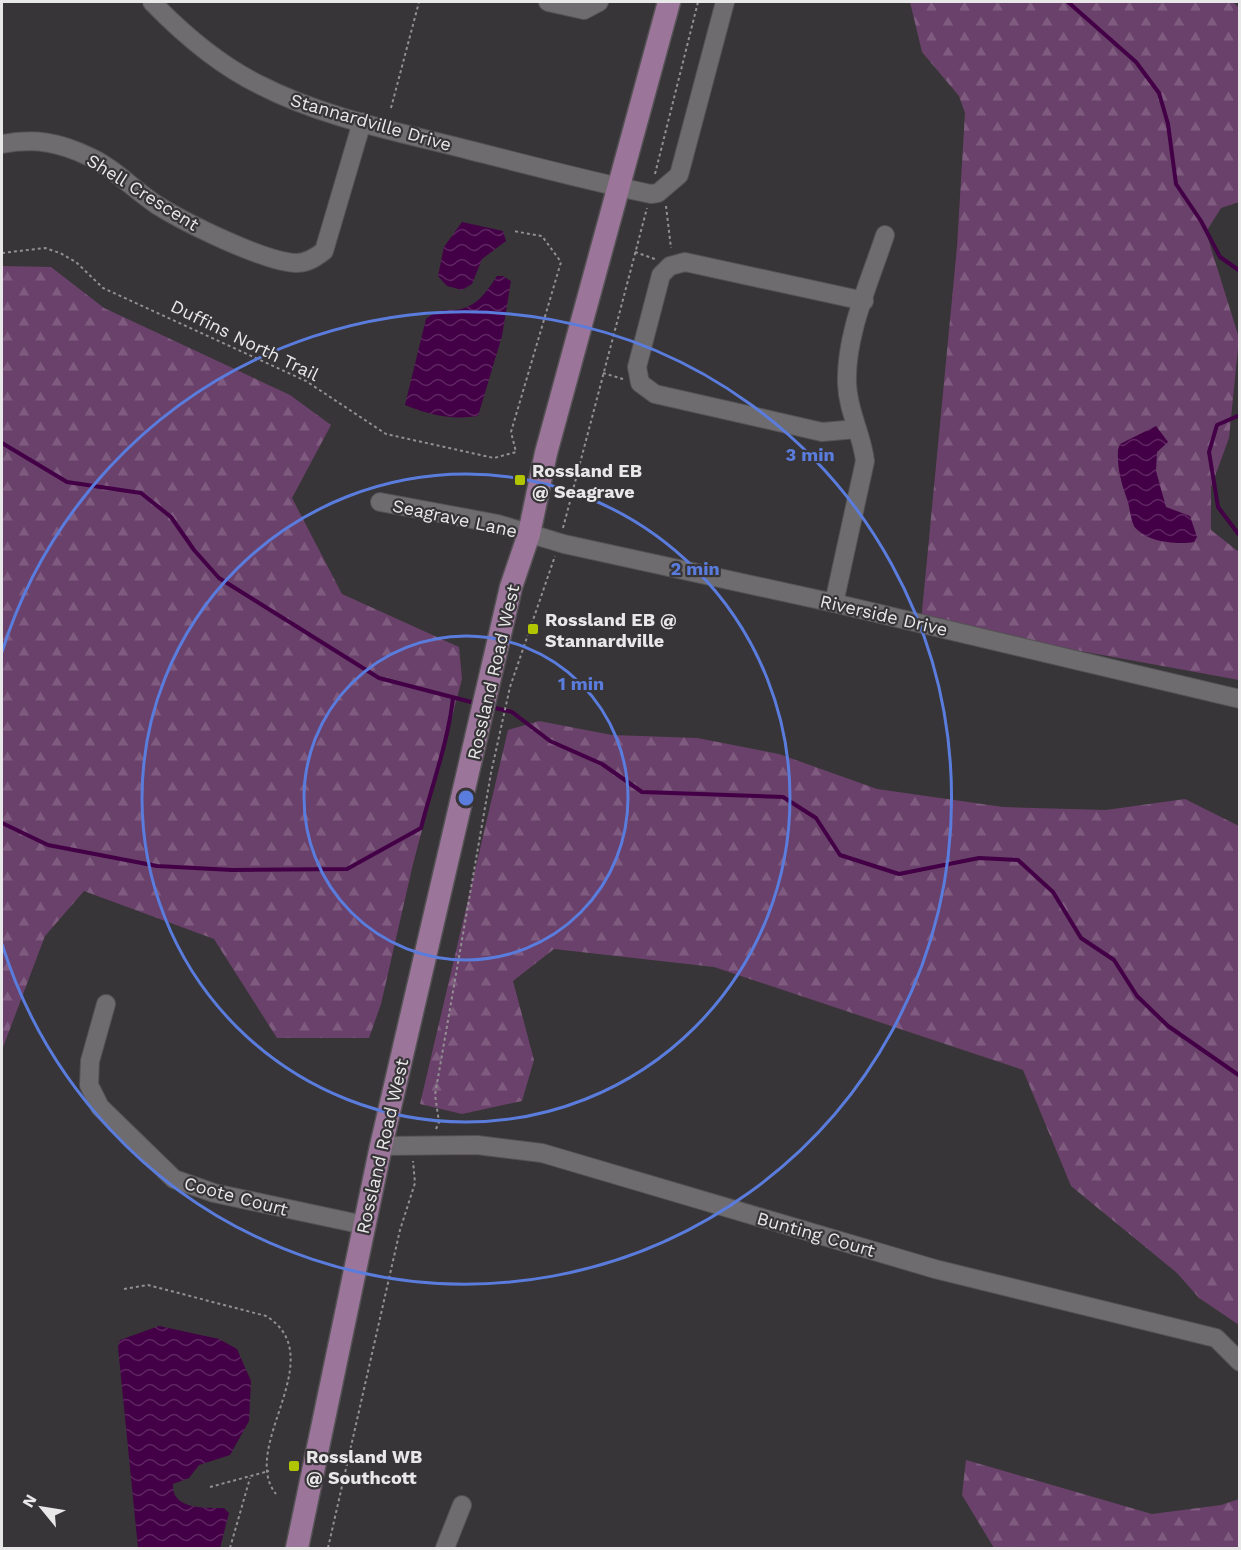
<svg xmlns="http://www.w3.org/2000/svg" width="1241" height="1550" font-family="'Work Sans',sans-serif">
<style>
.forest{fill:url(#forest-firs)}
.water{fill:url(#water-waves)}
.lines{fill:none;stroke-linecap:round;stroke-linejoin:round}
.stream{stroke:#430046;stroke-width:4}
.minor-casing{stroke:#545254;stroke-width:20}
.major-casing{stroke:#545254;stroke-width:25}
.path{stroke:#929092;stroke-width:2;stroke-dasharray:3 3;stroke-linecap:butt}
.minor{stroke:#6f6c6f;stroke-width:18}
.major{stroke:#9c759b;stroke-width:22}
.ring{fill:none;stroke:#5a7cdd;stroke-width:3}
.poi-dot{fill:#b1c500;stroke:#383538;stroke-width:2}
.labels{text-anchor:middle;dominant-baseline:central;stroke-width:4.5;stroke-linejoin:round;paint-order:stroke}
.street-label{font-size:18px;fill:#e9e8e9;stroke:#383538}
.poi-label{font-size:18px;font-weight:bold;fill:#e9e8e9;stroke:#383538;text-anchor:start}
.centre{fill:#5a7cdd;stroke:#383538;stroke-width:3}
.ring-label{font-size:18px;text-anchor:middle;font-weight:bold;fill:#5a7cdd;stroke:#383538;stroke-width:4.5;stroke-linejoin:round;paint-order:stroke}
</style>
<defs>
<pattern id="forest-firs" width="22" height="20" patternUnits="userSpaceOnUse" patternTransform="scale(1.5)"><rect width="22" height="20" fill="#6a416a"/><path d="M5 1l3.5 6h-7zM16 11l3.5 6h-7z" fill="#7f5c7f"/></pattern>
<pattern id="water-waves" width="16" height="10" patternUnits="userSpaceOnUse" patternTransform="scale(1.5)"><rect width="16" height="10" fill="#430046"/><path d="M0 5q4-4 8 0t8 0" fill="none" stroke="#5e2561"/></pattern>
</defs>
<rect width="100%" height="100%" fill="#383538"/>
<g class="forest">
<polygon points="910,2 1233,2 1239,8 1239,202 1221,208 1206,232 1239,338 1229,438 1211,487 1211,530 1239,552 1239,680 921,622 957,247 965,113 959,96 922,52"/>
<polygon points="2,266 51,267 104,308 290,395 331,425 292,498 342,594 459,647 462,679 413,864 381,1004 369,1038 277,1038 214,939 84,891 45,936 2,1050"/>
<polygon points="539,721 612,735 697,738 779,754 877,789 1003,807 1106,810 1185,799 1239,826 1239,1325 1199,1298 1177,1273 1071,1186 1023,1070 714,967 554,949 513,981 534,1060 522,1101 462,1114 420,1104 508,730"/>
<polygon points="966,1460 1152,1514 1221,1505 1239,1499 1239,1548 994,1548 962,1495"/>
</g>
<g class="water">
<polygon points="462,222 503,231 506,241 482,259 472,284 462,290 447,286 438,276 444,247"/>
<path d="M497,276h6l8,5 -9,55 -24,80c-26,4 -49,-1 -73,-11l21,-86c18,-15 25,-5 41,-12 13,-5 22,-19 30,-31z"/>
<path d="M1156,426l12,16 -11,10 -1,19 10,36 24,9 7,21 -3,5c-16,3 -50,0 -60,-16 -4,-8 -4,-19 -7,-27 -6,-17 -10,-31 -9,-49l2,-6z"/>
<path d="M159,1326l60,13 18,10 14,32 -2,40 -19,34 -31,10 -10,13 -16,6c-2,26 33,24 51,24l5,5 -9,35h-82l-20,-201 2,-7z"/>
</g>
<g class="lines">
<g class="stream">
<polyline points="1068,2 1136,62 1159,93 1168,124 1176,184 1201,221 1220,257 1240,271"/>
<polyline points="1240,415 1217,425 1209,452 1218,507 1240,536"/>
<polyline points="2,443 67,482 141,493 171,517 194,550 219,578 379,678 475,703"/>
<polyline points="491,707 512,712 550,741 602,764 642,792 783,797 816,818 840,855 899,874 979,858 1018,860 1053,892 1081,938 1114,960 1137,996 1168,1026 1240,1076"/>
<path d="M2,823l46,22 109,21 75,4 115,-1 74,-41c11,-43 27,-86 32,-130"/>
</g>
<g class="minor-casing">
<g id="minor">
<path d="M152,2c31,32 67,63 108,83 64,33 139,47 209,65 60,15 120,31 182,44l7,-1 21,-18 46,-173"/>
<polyline points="548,2 584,10 599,2"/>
<path d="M2,144c33,-6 57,-2 88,13 24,11 44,33 67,48 27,17 107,57 139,58 11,0 19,-5 28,-12l38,-129"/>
<polyline points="857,429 822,432 655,394 640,383 637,367 661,275 670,266 685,262 864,301"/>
<polyline points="380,502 498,524 564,544 834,603 1240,699"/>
<path d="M834,603l31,-142c-3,-27 -17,-49 -18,-77 -2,-49 23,-103 38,-149"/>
<polyline points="106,1004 90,1061 89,1085 100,1107 174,1179 214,1193 364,1225"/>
<polyline points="381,1146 477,1145 542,1153 935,1269 1216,1338 1240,1362"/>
<polyline points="445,1548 462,1505"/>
</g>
</g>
<g class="major-casing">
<polyline id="major" points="297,1548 381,1146 511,587 529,534 546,453 669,2"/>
</g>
<g class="path">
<polyline points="391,108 419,2"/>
<polyline points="655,174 698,2"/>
<polyline points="666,206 671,248"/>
<polyline points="635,252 655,259"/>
<polyline points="2,253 45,248 60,253 76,262 103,288 306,381 386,434 494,458 516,452 511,432 561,262 542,236 513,231"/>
<polyline points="603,373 623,379"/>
<polyline points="563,528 647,208"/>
<polyline points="436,1129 439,1122 435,1095 491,773 510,687 555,556"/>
<path d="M124,1289l24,-4 118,31c67,41 -28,131 10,178"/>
<polyline points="210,1487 269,1471"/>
<polyline points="230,1548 250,1478"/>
<polyline points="328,1548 400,1230 415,1183 413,1161"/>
</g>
<use href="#minor" class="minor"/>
<use href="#major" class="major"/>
</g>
<g class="ring">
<circle cx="466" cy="798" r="162"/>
<circle cx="466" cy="798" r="324"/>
<path d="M2 652A486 486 0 1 1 2 944"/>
</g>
<g class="poi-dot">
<rect x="514" y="474" width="12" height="12" rx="3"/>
<rect x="527" y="623" width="12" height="12" rx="3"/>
<rect x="288" y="1460" width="12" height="12" rx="3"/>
</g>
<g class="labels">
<g class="street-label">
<text transform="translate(371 122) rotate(16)">Stannardville Drive</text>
<text transform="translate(143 192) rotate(32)">Shell Crescent</text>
<text transform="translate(245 340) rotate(26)">Duffins North Trail</text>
<text transform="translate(455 518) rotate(12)">Seagrave Lane</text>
<text transform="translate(884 615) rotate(13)">Riverside Drive</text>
<text transform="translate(493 672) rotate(-77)">Rossland Road West</text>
<text transform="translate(382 1146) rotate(-77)">Rossland Road West</text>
<text transform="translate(236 1196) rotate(15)">Coote Court</text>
<text transform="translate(816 1234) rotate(16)">Bunting Court</text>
</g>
<g class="poi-label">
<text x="532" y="470">Rossland EB<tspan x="532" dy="21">@ Seagrave</tspan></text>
<text x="545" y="619">Rossland EB @<tspan x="545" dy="21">Stannardville</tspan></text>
<text x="306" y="1456">Rossland WB<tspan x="306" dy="21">@ Southcott</tspan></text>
</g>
</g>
<circle cx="466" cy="798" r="9" class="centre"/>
<g class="ring-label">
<text x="810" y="461">3 min</text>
<text x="695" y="575">2 min</text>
<text x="581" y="690">1 min</text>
</g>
<rect width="1241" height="1550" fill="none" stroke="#e9e8e9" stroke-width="6"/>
<g transform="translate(42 1508) rotate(300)" stroke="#383538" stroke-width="4.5" paint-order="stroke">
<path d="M0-4.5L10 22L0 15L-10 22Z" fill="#e9e8e9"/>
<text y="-9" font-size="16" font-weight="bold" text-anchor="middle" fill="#e9e8e9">N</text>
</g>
</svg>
